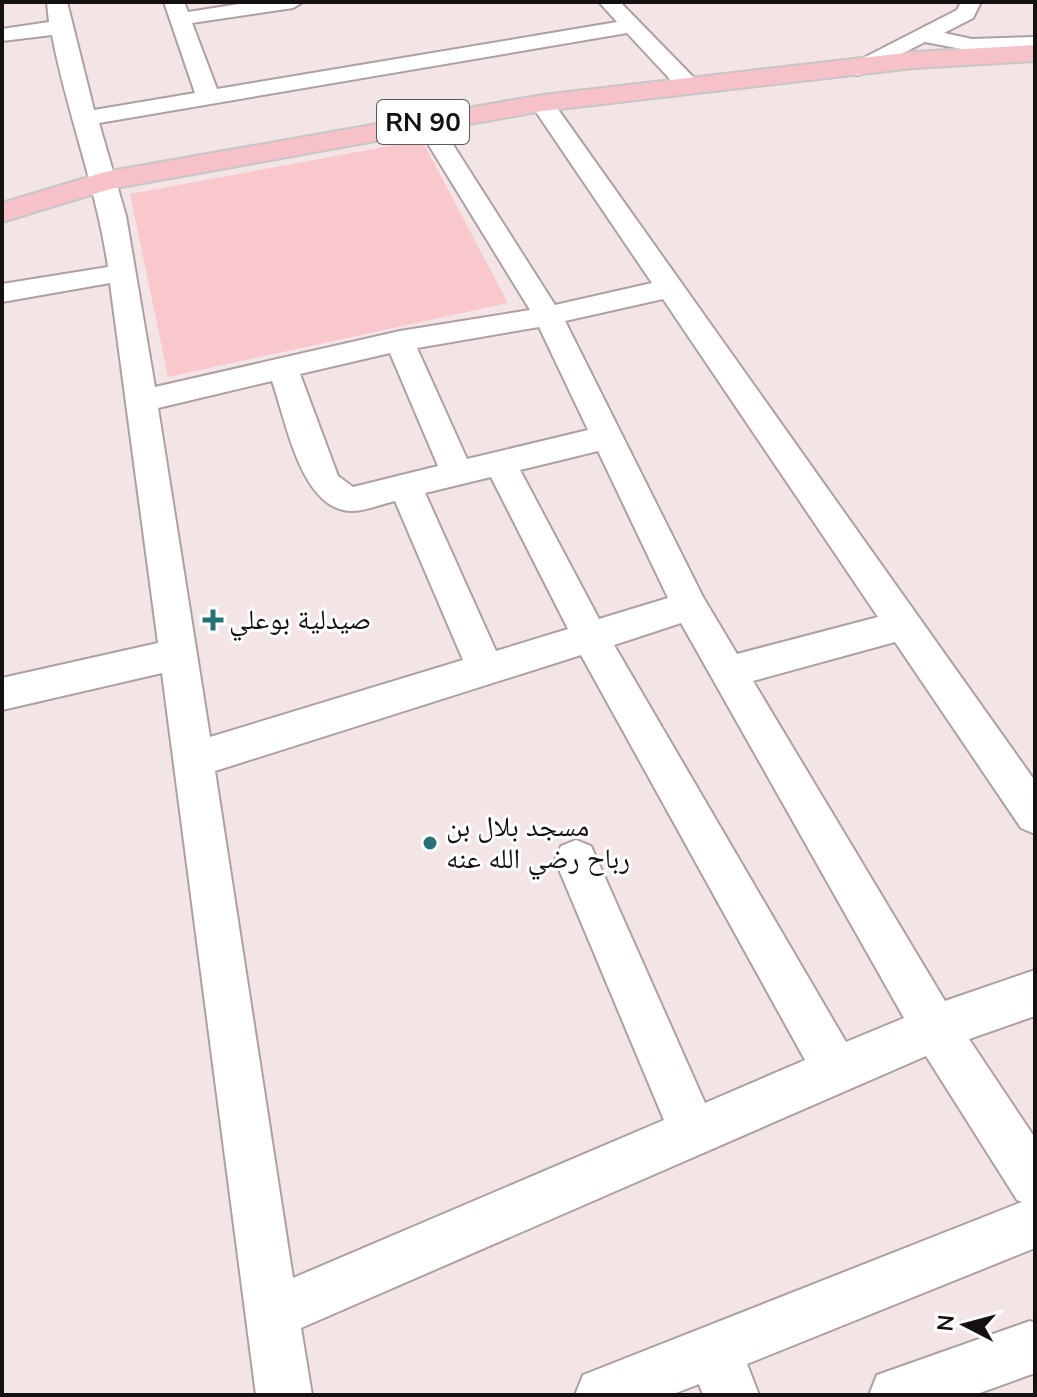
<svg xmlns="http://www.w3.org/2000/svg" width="1037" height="1397" font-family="'Nunito Sans','Noto Naskh Arabic',sans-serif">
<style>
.green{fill:#f9c8cd}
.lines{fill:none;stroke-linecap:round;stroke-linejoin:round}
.minor-casing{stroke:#aea0a2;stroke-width:4}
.primary-casing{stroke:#c7c6c6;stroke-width:4}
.minor{fill:#fff;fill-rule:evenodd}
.primary{fill:#f6c1c8;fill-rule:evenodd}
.poi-dot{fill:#277178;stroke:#fff;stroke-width:3}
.labels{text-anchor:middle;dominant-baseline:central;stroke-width:6;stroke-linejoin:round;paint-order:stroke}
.shield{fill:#fff;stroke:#5c5858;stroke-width:2}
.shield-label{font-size:26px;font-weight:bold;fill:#161111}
.poi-label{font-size:28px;fill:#161111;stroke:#fff;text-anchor:start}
</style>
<rect width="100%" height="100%" fill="#f3e5e6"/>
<polygon class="green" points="422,140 508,303 168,377 130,194"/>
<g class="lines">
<g class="minor-casing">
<g id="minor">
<path d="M47,2h20l27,108 101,-17 -31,-91h20l4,10 64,-10h51l-10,6 -101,15 25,66 400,-67 -18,-20h21l78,80 3,5 -3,5h-16l-55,-59 -528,90 27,93 29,171 245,-56 130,-21 -116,-189 12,-7 12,7 117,184 97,-22 -122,-180 4,-5h16l485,683v53l-14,-6 -126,-186 -142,39 192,320 90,-31v46l-66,23 66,99v110l-288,116 12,31h-56l-4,-11 -28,11h-96l8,-20 439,-173 -5,-2 -91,-144 -625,272 11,67h-56l-94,-722 -160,37v-32l156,-35 -48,-360 -108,19v-18l106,-17c-12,-82 -41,-153 -56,-232l-50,6v-12l47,-7zM663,299l215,318 -141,37 -34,-57 -138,-276zM539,327l49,103 -121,29 -50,-111zM390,353l48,113 -85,21 -15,-11 -38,-102zM272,381c14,39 29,130 80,130 14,0 30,-7 43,-10l68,159 -253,77 -52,-329zM598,451l70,147 -69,21 -79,-149zM491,477l77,152 -72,22 -71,-158zM681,623l223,395 -58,24 -232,-397zM581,655l224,405 -100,43 -114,-257 -15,-6 -15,6 -6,14 109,260 -371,158 -78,-507z"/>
<polygon points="961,2 981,2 973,18 944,33 972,39 1035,37 1035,49 972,51 925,42 859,75 843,75 840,70 957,10"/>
<polygon points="1030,1321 1035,1323 1035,1373 974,1395 869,1395 877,1375"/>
</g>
</g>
<g class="primary-casing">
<polygon id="primary" points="1035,45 1035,61 914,68 542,111 110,189 2,222 2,203 105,172 542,95 914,52"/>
</g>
<use href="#minor" class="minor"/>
<use href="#primary" class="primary"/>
</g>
<g class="poi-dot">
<path d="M209 608h8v8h8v8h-8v8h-8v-8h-8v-8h8z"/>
<circle cx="430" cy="843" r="8"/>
</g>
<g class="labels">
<rect class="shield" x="377" y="100" width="92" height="44" rx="6"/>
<g class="shield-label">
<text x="423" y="122">RN 90</text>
</g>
<g class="poi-label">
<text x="229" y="620">صيدلية بوعلي</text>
<text x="446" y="827">مسجد بلال بن<tspan x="446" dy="32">رباح رضي الله عنه</tspan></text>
</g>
</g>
<rect width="1037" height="1397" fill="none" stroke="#161111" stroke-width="8"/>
<g transform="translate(965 1325) rotate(276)" stroke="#ffffff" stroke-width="6" paint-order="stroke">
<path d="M0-6L14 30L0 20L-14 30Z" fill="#161111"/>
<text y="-12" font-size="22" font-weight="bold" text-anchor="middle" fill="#161111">N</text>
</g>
</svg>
